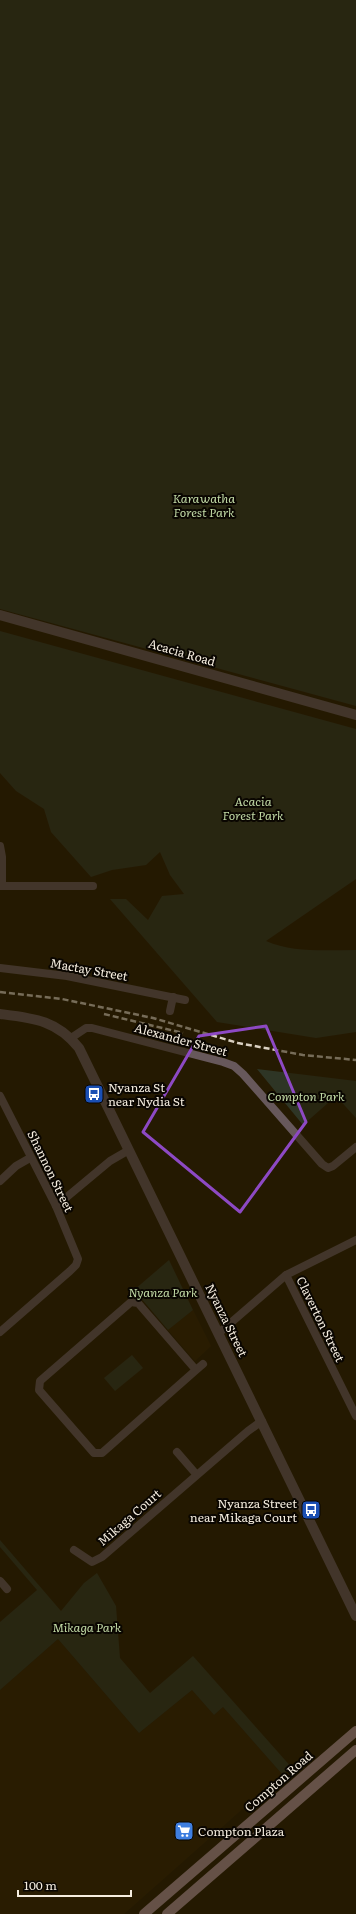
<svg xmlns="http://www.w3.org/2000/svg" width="356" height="1914" font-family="Literata,serif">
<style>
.built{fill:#302101}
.green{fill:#2e3525}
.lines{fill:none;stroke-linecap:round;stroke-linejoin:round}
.minor{stroke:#67585b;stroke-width:8}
.tertiary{stroke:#67585b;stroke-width:10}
.primary{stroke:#b3959c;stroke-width:10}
.rail{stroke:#dad1c2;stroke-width:2.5;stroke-dasharray:6 3;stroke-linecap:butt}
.marked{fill:none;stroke:#8d49c4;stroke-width:3;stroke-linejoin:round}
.labels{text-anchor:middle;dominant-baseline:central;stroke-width:4;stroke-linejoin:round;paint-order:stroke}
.park-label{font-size:12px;font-style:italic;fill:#c1d9a5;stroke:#0a0601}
.street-label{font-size:12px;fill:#f5eddf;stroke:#0a0601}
.poi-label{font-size:12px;fill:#f5eddf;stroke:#0a0601;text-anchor:start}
</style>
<rect width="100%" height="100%" fill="#251a02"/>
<g class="built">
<polygon points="193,1310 211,1346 195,1361 168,1330"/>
<polygon points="58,1639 139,1733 192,1690 214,1715 223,1707 282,1774 124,1914 0,1914 0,1690"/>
</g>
<g class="green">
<polygon points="0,0 356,0 356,706 0,609"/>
<path d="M0,631l356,98v150l-90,62c27,12 60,9 90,9v82l-40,6 -99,-16 -107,-123h16l22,21 14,-24 22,-2 -14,-19 -10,-23 -14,13 -34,5 -21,7 -40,-45 -7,-23 -28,-18 -16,-18z"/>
<polygon points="257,1069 356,1081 356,1118 336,1096 303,1125"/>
<polygon points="169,1260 193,1310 168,1330 134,1290"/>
<polygon points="132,1355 143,1368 115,1391 104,1378"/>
<polygon points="0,1540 61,1611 84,1583 97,1573 116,1606 120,1658 150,1693 193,1656 293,1769 282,1774 223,1707 214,1715 192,1690 139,1733 58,1639 0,1690 0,1622 37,1590 0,1547"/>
</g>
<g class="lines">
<g class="minor">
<polyline points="0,846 2,857 2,886"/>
<polyline points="0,886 93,886"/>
<polyline points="0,968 67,976 185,1000"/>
<polyline points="170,1011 173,997"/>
<polyline points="71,1038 86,1028 92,1028 223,1062 234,1066 243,1074 322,1164 328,1168 333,1166 356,1147"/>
<polyline points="0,1096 56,1206 78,1259 76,1265 70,1271 0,1332"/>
<polyline points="0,1181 16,1166 30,1158"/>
<polyline points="56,1206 110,1161 129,1150"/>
<polyline points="286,1275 356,1416"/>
<polyline points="219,1333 286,1275 356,1240"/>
<polyline points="196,1370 138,1303 131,1302 40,1381 39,1390 94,1453 102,1453 196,1370 203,1364"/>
<polyline points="177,1452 196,1474"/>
<polyline points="74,1550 92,1562 102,1557 248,1431 262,1421"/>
<polyline points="0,1581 7,1589"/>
</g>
<g class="tertiary">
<polyline points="0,615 356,715"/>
<path d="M0,1014c33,4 57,6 79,34l277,568"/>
</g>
<g class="primary">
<polyline points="144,1914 356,1731"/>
<polyline points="167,1914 356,1750"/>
</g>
<g class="rail">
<polyline points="0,992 62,999 153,1018 238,1043 303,1055 356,1060"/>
<polyline points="104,1014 183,1033"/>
</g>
</g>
<path d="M0 0H356V1914H0ZM266,1026l40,96 -66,90 -97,-80 56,-96z" fill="#251a02" fill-opacity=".55" fill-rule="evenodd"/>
<path class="marked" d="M266,1026l40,96 -66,90 -97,-80 56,-96z"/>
<defs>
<g id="bus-square" transform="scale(1)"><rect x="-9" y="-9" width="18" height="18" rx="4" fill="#1a4fb4" stroke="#0a0601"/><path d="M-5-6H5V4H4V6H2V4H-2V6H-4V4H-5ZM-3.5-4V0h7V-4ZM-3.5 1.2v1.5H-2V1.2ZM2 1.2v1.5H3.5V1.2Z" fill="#fff"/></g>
<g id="supermarket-square" transform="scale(1)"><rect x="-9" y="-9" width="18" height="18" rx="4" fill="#3f7fe0" stroke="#0a0601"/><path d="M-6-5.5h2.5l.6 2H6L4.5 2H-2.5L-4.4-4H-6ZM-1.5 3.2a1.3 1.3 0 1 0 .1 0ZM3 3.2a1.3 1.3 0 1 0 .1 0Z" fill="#fff"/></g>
</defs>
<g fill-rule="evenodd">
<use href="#bus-square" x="94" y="1094"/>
<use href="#bus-square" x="311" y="1510"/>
<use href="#supermarket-square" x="184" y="1831"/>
</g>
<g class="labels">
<g class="park-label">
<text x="204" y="498">Karawatha<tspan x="204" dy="14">Forest Park</tspan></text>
<text x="253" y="801">Acacia<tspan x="253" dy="14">Forest Park</tspan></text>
<text x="306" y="1096">Compton Park</text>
<text x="163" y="1292">Nyanza Park</text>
<text x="87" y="1627">Mikaga Park</text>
</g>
<g class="street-label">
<text transform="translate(182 652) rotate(16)">Acacia Road</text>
<text transform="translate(89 969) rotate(10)">Mactay Street</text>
<text transform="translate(181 1039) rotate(15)">Alexander Street</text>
<text transform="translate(51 1171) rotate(64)">Shannon Street</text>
<text transform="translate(321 1319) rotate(64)">Claverton Street</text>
<text transform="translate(227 1320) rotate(64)">Nyanza Street</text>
<text transform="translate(129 1517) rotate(-41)">Mikaga Court</text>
<text transform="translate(278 1781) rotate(-41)">Compton Road</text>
</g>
<g class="poi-label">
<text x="108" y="1087">Nyanza St<tspan x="108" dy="14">near Nydia St</tspan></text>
<text x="297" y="1503" text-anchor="end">Nyanza Street<tspan x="297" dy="14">near Mikaga Court</tspan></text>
<text x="198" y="1831">Compton Plaza</text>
</g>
</g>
<path d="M18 1890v6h113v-6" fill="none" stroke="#f5eddf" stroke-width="2"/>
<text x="24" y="1890" font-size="12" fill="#f5eddf" stroke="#0a0601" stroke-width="3" paint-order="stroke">100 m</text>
</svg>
